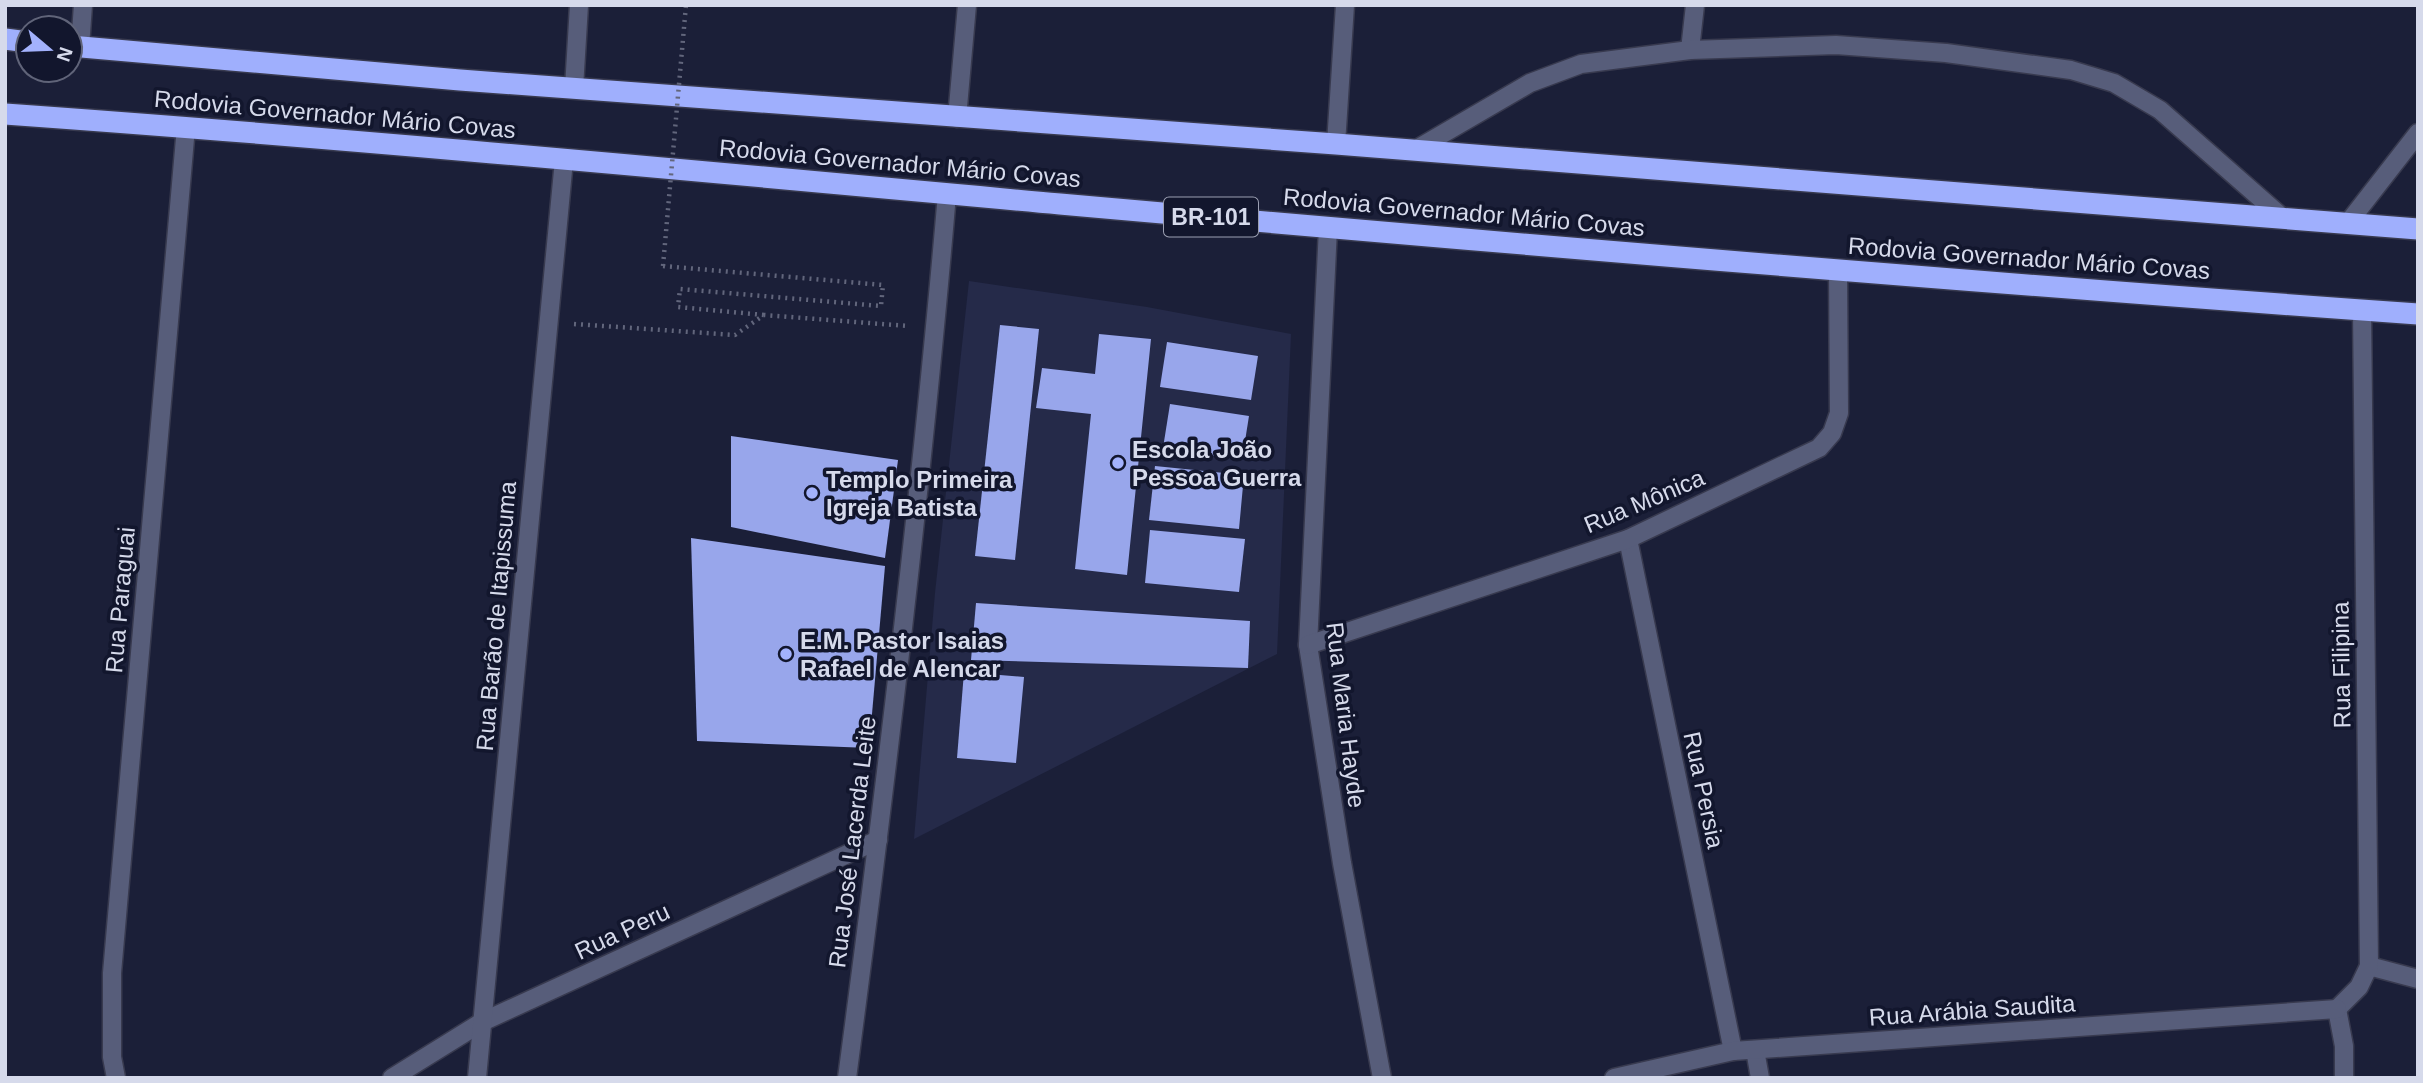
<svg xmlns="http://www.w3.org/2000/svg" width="2423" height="1083" font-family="Helvetica,sans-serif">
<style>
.built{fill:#252a49}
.building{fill:#98a6eb}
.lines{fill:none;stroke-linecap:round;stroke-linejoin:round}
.minor-casing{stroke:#383a4f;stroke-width:21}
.highway-casing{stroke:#383a4f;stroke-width:24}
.path{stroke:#62667c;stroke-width:4.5;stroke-dasharray:2 5;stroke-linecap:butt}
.minor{stroke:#575d7a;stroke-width:18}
.highway{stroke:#9faffd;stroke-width:21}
.path-bridge{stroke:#62667c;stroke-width:4.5;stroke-dasharray:2 5;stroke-linecap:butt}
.poi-dot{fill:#a3b2fd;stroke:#12162d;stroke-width:2.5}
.labels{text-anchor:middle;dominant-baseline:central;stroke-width:7;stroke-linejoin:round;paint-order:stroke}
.shield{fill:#12162d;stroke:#9b9fb2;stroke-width:2}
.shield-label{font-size:23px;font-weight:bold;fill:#d6daeb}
.street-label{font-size:24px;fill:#d6daeb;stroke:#12162d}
.poi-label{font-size:24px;font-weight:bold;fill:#d6daeb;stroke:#12162d;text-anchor:start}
</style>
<rect width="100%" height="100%" fill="#1b1f38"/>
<polygon class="built" points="969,281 1147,307 1291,334 1277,654 914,839 935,593"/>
<g class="building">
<polygon points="1000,325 1039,329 1015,560 975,556"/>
<polygon points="1099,334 1151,339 1127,575 1075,569 1091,414 1036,408 1042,368 1095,374"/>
<polygon points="1167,342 1258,356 1251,400 1160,387"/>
<polygon points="1170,404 1249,416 1242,460 1163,448"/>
<polygon points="731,436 898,460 885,558 731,527"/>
<polygon points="1155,466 1244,475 1239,529 1149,520"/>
<polygon points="1150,530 1245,539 1239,592 1145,583"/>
<polygon points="691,538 885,566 869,748 697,741"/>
<polygon points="976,603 1250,621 1248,668 971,660"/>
<polygon points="964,672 1024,677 1016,763 957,758"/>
</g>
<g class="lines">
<g class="minor-casing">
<g id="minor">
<polyline points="80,47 83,5"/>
<polyline points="1690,50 1695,5"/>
<polyline points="574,88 579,5"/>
<polyline points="957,118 967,5"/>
<polyline points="1336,144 1345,5"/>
<polyline points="1415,150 1530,83 1581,64 1690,50 1836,45 1946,53 2071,70 2114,83 2160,110 2283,218"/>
<polyline points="2348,223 2418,133"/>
<polyline points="1328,228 1308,645 1342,863 1382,1078"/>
<polyline points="1628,539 1733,1051"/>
<polyline points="1308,645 1628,539 1819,448 1832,433 1839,413 1838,270"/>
<polyline points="2369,966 2418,979"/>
<polyline points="2337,1009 2359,987 2369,966 2362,310"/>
<polyline points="2337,1009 2344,1046 2344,1078"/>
<polyline points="1755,1050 1760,1078"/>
<polyline points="116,1078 112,1057 112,973 186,127"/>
<polyline points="392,1078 482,1022 878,840"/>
<polyline points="477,1078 564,160"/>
<path d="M847,1078c39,-294 75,-589 100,-884"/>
<polyline points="1614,1078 1733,1051 2337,1009"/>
</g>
</g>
<g class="highway-casing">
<g id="highway">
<polyline points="5,39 28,42"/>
<polyline points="70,46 460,80 1336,144 2418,229"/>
<path d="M5,114c352,25 703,58 1055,90 452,40 905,78 1358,110"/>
</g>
</g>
<g class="path">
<polyline points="663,266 883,285 881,306 680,289 678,307 764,315"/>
<polyline points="574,324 735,335 764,315 908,326"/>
</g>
<use href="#minor" class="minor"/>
<use href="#highway" class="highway"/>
<polyline class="path-bridge" points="663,266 686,5"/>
</g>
<g class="poi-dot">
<circle cx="1118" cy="463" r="7"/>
<circle cx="812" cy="493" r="7"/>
<circle cx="786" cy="654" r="7"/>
</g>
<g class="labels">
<rect class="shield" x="1164" y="197.5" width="94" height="39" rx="5"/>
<g class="shield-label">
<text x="1211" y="217">BR-101</text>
</g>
<g class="street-label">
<text transform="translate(335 114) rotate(5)">Rodovia Governador Mário Covas</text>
<text transform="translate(900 163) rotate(5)">Rodovia Governador Mário Covas</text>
<text transform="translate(1464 212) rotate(5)">Rodovia Governador Mário Covas</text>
<text transform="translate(2029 258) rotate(4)">Rodovia Governador Mário Covas</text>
<text transform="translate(1644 501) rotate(-23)">Rua Mônica</text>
<text transform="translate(120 600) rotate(-85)">Rua Paraguai</text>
<text transform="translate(496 616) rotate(-85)">Rua Barão de Itapissuma</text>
<text transform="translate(2341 665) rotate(-91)">Rua Filipina</text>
<text transform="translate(1346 715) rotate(83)">Rua Maria Hayde</text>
<text transform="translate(1704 790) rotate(78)">Rua Persia</text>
<text transform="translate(852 842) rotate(-83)">Rua José Lacerda Leite</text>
<text transform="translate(622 931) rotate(-25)">Rua Peru</text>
<text transform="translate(1972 1010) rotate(-4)">Rua Arábia Saudita</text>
</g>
<g class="poi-label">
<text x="1132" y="449">Escola João<tspan x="1132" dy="28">Pessoa Guerra</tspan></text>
<text x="826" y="479">Templo Primeira<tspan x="826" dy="28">Igreja Batista</tspan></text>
<text x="800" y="640">E.M. Pastor Isaias<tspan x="800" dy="28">Rafael de Alencar</tspan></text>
</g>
</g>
<rect width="2423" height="1083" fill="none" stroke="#d6daeb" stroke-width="14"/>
<g transform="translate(49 49) rotate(109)"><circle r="33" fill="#12162d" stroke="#606479" stroke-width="2"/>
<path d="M0-5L12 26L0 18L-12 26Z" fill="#a3b2fd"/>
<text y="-10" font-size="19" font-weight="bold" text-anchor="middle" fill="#d6daeb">N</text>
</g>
</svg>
